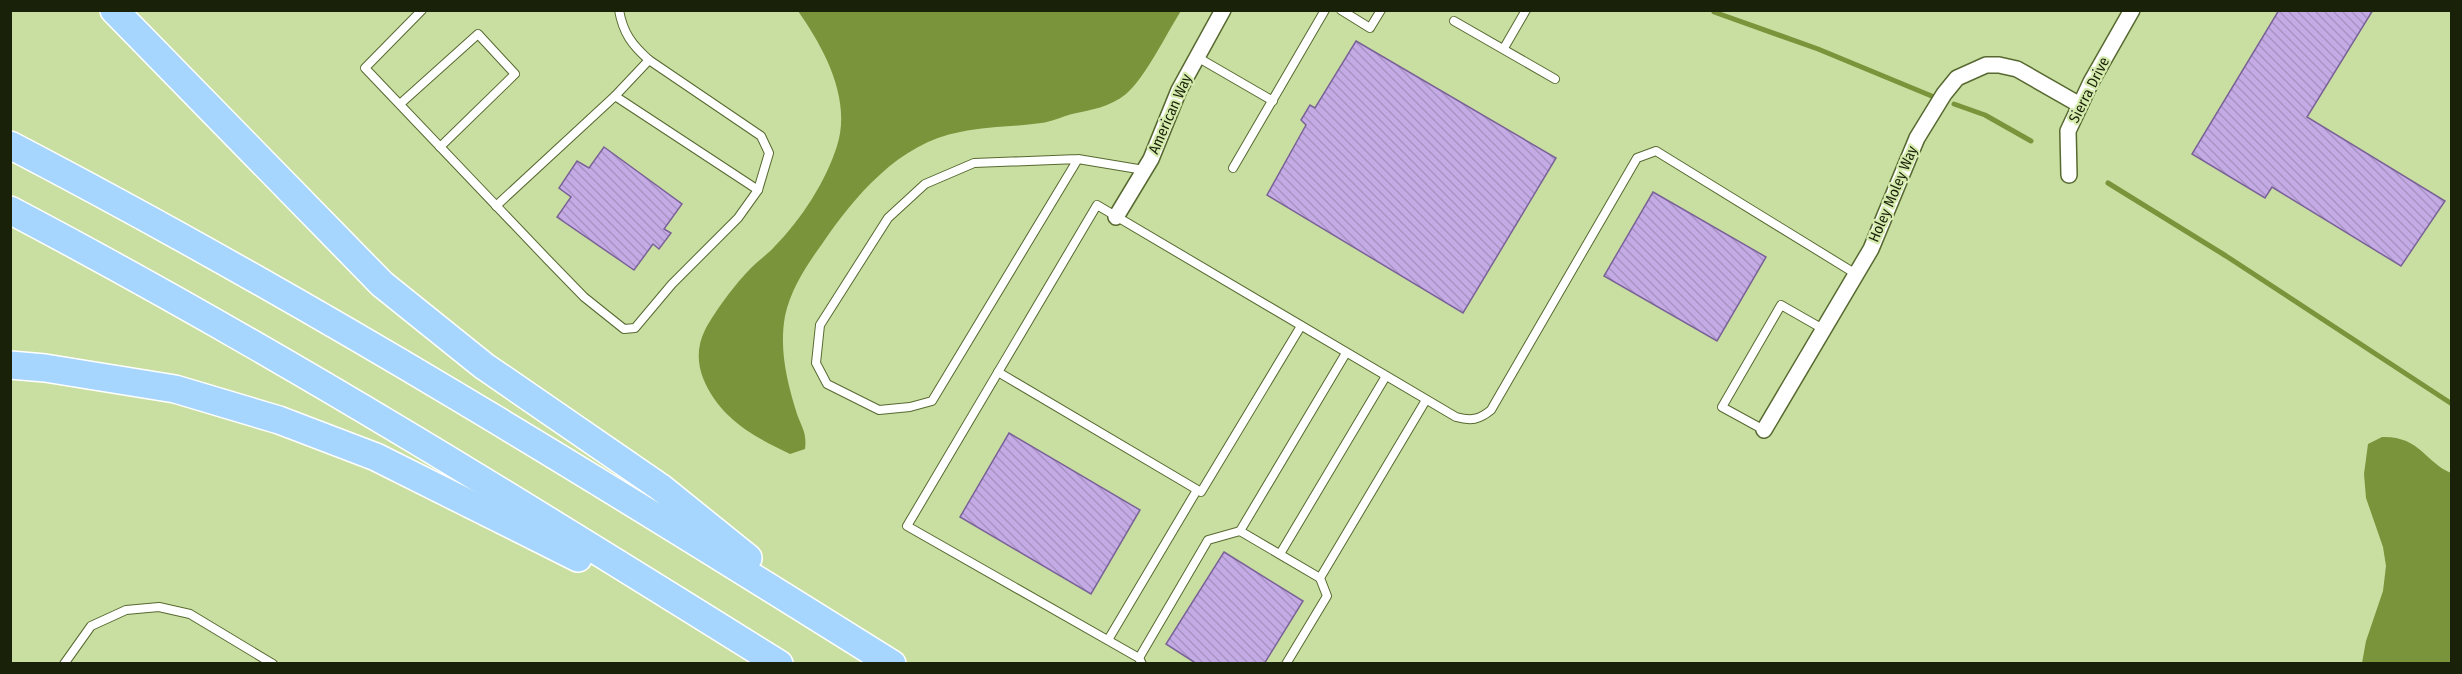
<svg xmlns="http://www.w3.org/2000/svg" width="2462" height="674" font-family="'Fira Sans Condensed',sans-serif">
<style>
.water{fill:#79943a}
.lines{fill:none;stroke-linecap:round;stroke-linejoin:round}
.stream{stroke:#79943a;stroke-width:5}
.building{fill:url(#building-back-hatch);stroke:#7a6297;stroke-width:1.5}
.service-casing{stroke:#576930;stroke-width:10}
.minor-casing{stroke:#576930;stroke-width:18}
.motorway-casing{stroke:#fff;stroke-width:30}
.service{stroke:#fff;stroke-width:8}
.minor{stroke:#fff;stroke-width:15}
.motorway{stroke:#a6d6fe;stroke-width:27}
.labels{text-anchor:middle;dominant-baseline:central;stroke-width:4.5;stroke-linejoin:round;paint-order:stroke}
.street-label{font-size:15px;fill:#1a2109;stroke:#d6ecae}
</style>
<defs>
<pattern id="building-back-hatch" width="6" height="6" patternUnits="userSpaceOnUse" patternTransform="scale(1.5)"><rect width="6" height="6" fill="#c4abe5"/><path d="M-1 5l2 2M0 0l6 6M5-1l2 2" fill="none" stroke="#a893c3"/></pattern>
</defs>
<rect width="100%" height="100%" fill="#c9dfa1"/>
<g class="water">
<path d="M798,11h383c-15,23 -35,66 -55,83 -16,13 -35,16 -54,20 -11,3 -21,8 -31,9 -27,4 -54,3 -81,9 -61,11 -105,64 -138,112 -16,22 -31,45 -37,72 -6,34 2,66 12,98 5,14 10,19 8,35l-15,5c-36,-17 -71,-36 -87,-76 -6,-16 -6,-32 2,-48 10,-19 31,-47 46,-62 8,-8 17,-14 24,-22 26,-26 51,-65 62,-100 15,-47 -13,-98 -39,-135z"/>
<path d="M2382,437c38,-1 43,25 69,36l1,187 -3,3h-87l4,-22 17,-50 3,-25 -3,-19 -17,-49 -2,-24 4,-30z"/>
</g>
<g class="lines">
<g class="stream">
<polyline points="1714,12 1818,49 1934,97"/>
<polyline points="1954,104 1985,115 2031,141"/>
<polyline points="2108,183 2226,256 2452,404"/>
</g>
</g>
<g class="building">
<polygon points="2279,10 2373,10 2307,117 2445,201 2401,266 2272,187 2265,198 2192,154"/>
<polygon points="1356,41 1556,158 1463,313 1267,195 1306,125 1301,120 1310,105 1315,108"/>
<polygon points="604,147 682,204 664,229 671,233 659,249 653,244 634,270 557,217 571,197 559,188 577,161 589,168"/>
<polygon points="1653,192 1766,257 1717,341 1604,276"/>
<polygon points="1009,433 1140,510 1091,594 960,517"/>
<polygon points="1224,552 1303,601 1264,664 1197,664 1166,644"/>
</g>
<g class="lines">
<g class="service-casing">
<g id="service">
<path d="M422,10l-57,58 183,192 36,37 40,32 11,-1 37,-44 66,-66 20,-28 11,-37 -8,-17 -112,-76c-17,-15 -26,-27 -30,-50"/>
<polyline points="1341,10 1370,28 1381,10"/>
<polyline points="1454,21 1555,79"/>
<polyline points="1504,48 1526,10"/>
<polyline points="1197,57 1273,101"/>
<polyline points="615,96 649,60"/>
<polyline points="400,104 478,34 515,74 440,147"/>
<polyline points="1078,159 974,163 925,184 888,218 820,325 816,363 827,384 879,410 910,407 932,401 1078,159 1144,170"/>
<polyline points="1233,168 1325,10"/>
<polyline points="496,206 615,96 758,190"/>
<polyline points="998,372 1201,492 1301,326"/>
<polyline points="1764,430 1722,407 1781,305 1823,329"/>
<polyline points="1240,531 1346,353"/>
<polyline points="1280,554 1386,376"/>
<polyline points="1108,640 1197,490"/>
<polyline points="1139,658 1208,540 1240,531 1320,578"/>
<polyline points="64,664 91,626 126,610 159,607 190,614 273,664"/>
<path d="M1142,664l-3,-6 -232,-132 190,-321 359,212c15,4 23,3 35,-7l146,-252 19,-7 200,123"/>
<polyline points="1286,664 1327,596 1320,578 1426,400"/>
</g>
</g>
<g class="minor-casing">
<g id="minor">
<polyline points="2069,175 2068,131 2091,82 2132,10"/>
<polyline points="1116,217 1151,159 1179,90 1223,10"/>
<polyline points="1764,430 1871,249 1917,138 1944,94 1957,78 1986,65 1999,65 2017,69 2080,105"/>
</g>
</g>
<g class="motorway-casing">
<g id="motorway">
<polyline points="114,10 382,284 484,366 660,487 748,558"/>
<path d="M10,145c303,158 593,338 882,519"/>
<path d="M10,210c264,139 516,296 769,454"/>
<polyline points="10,365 45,368 175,389 279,420 376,457 578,558"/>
</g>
</g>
<use href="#service" class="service"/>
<use href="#minor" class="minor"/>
<use href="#motorway" class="motorway"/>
</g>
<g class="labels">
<g class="street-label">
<text transform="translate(2089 90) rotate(-63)">Sierra Drive</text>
<text transform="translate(1170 114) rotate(-66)">American Way</text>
<text transform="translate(1893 194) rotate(-67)">Holey Moley Way</text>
</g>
</g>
<rect width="2462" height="674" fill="none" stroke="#1a2109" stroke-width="24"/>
</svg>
